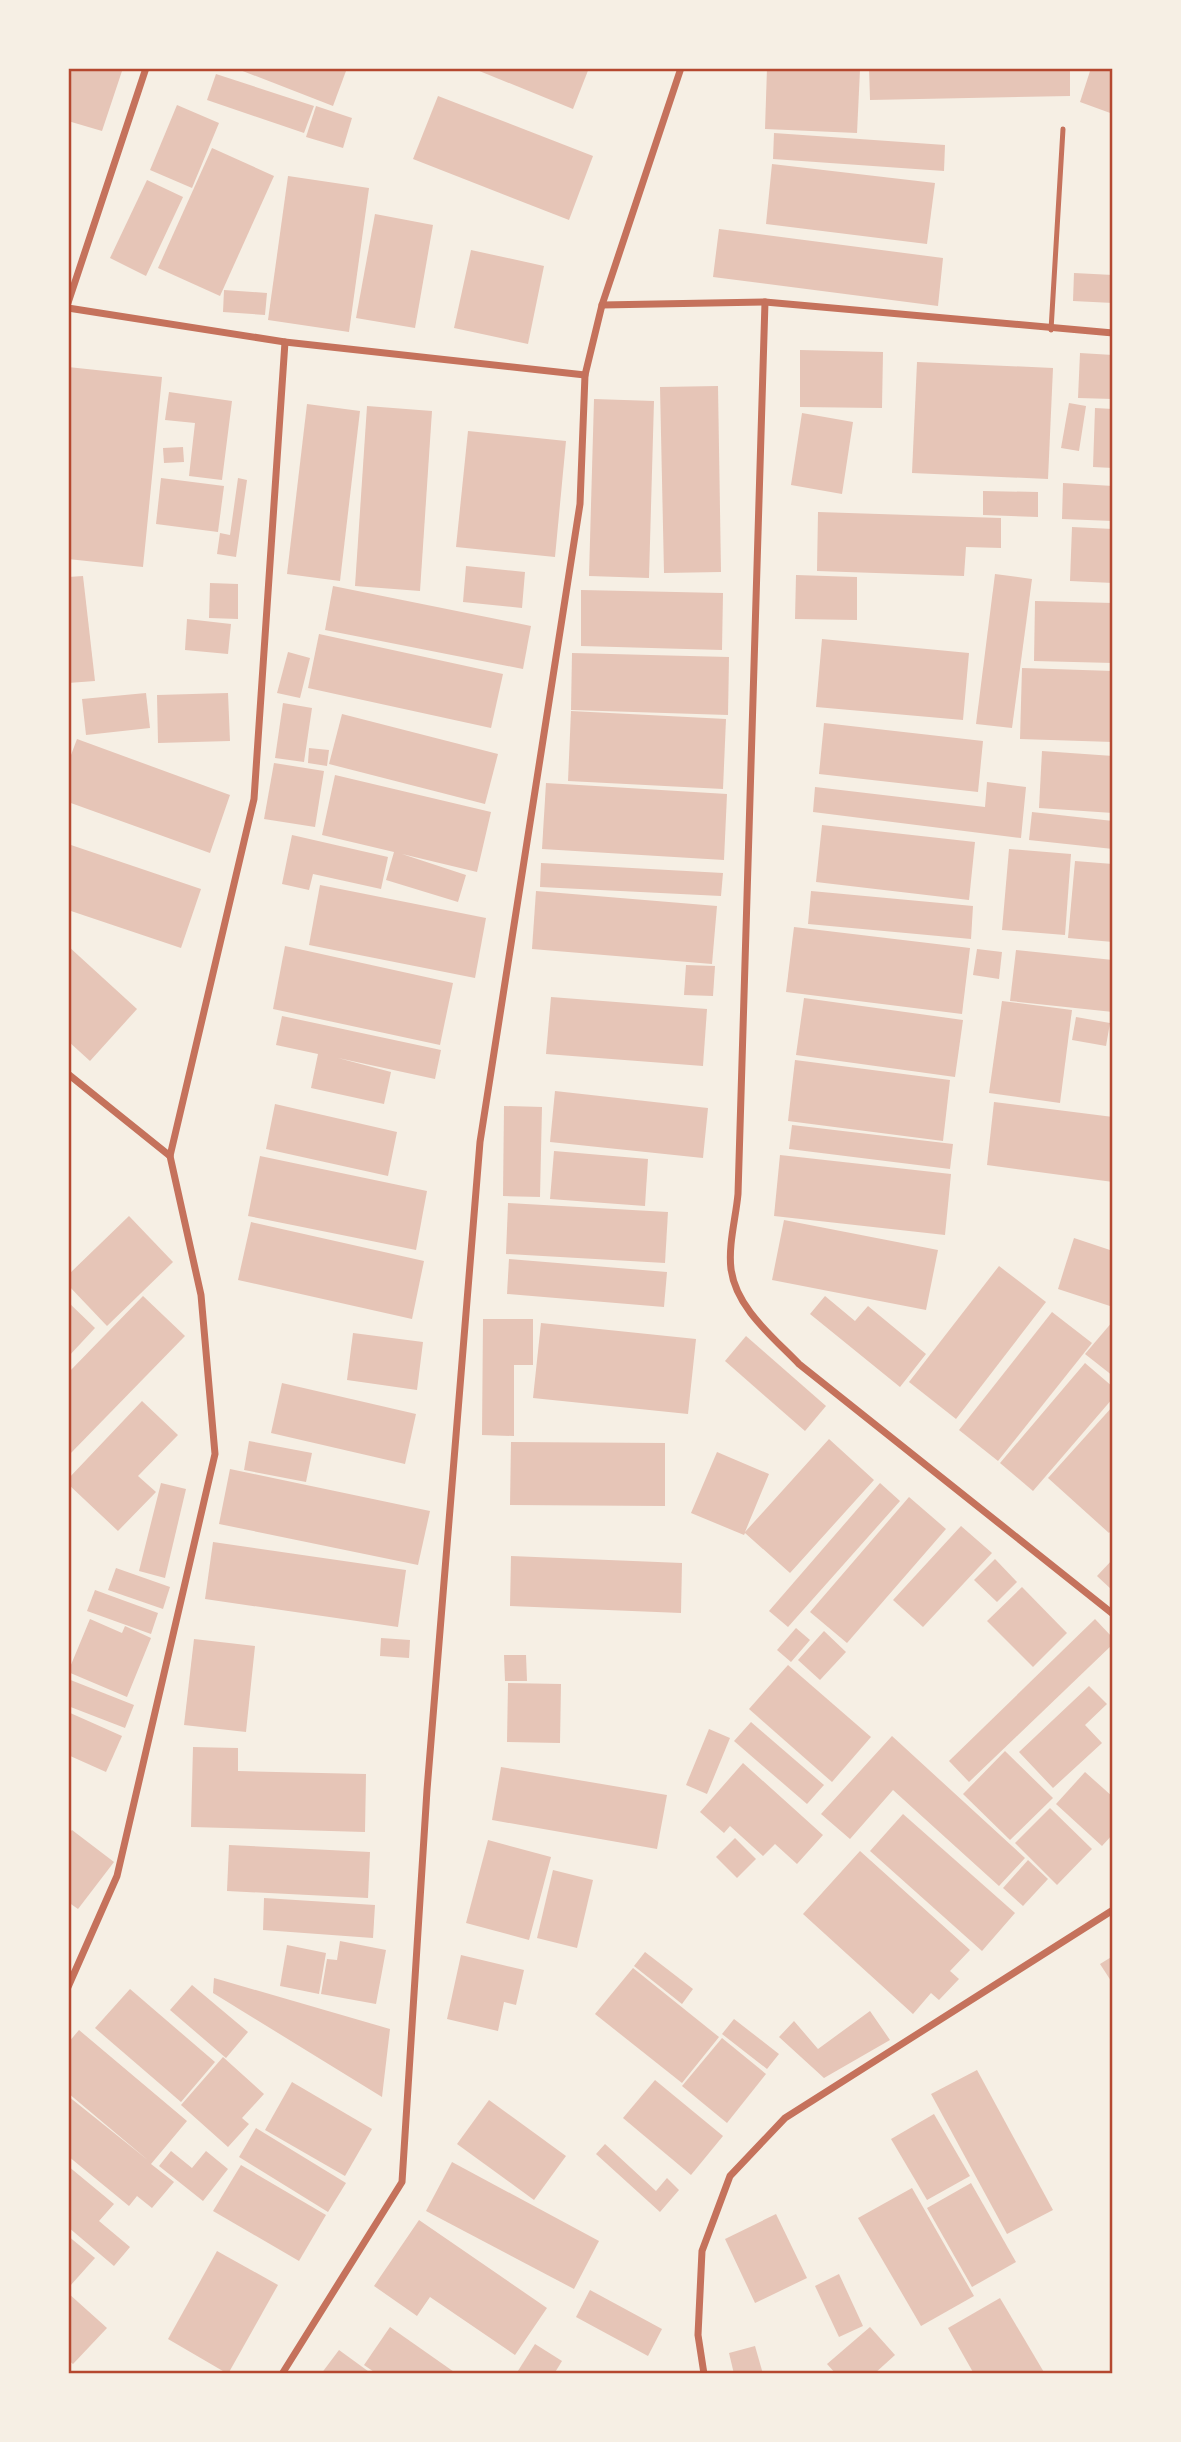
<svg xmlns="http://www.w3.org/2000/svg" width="1181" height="2442" font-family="'Exo 2',sans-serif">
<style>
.building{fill:#e6c5b7}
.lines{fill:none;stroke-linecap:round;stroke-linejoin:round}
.service{stroke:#c5725c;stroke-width:5}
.minor{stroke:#c5725c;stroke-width:7}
.neatline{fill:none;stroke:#b5482f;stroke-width:2.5}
</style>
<rect width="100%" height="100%" fill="#f6efe4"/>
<g class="building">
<polygon points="68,68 123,68 102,131 68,121"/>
<polygon points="235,68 339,68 346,71 333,106"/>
<polygon points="472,68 589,68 573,109"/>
<polygon points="767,68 860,70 857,133 765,129"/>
<polygon points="869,68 1070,68 1070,96 870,100"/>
<polygon points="1091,68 1113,68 1113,114 1080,102"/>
<polygon points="216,74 314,106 304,133 207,100"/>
<polygon points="438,96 593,156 569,220 413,159"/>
<polygon points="177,105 219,123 192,188 150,170"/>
<polygon points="316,106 352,118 343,148 306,137"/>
<polygon points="774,133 945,145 944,171 773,159"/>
<polygon points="212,148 274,176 220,296 158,268"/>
<polygon points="772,164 935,183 927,244 766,224"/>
<polygon points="288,176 369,188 349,332 268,320"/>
<polygon points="147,180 183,197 146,276 110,258"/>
<polygon points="375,214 433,225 415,328 356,318"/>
<polygon points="719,229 943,258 938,306 713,277"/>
<polygon points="471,250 544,266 528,344 454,328"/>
<polygon points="1074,273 1113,275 1113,303 1073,301"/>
<polygon points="224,290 267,293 265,315 223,312"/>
<polygon points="800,350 883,352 882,408 800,407"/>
<polygon points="1080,353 1113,355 1113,399 1078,398"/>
<polygon points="917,362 1053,368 1048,479 912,473"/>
<polygon points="68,367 162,377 143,567 68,559"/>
<polygon points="718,386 721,572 664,573 660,387"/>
<polygon points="169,392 232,401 222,480 189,476 195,423 165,420"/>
<polygon points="594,399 654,401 649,578 589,576"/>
<polygon points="1069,403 1086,406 1079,451 1061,448"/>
<polygon points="307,404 360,411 340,581 287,574"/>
<polygon points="367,406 432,411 420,591 355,586"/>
<polygon points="1095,408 1113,409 1113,468 1093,467"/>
<polygon points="802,413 853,422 842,494 791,485"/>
<polygon points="468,431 566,441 555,557 456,547"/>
<polygon points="183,447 184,462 164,463 163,448"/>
<polygon points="161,478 224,486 218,532 156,524"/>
<polygon points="238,478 247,480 236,557 217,554 220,533 230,535"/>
<polygon points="1063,483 1113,486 1113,521 1062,519"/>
<polygon points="983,491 1038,492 1038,517 983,515"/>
<polygon points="818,512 1001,518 1001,548 966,547 964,576 817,571"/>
<polygon points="1072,527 1113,529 1113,583 1070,581"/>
<polygon points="466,566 525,572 522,608 463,602"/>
<polygon points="995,574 1032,579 1012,728 976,724"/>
<polygon points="796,575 857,577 857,620 795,619"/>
<polygon points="83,576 95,681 68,683 68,577"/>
<polygon points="210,583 238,584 238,619 209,618"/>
<polygon points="333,586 531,626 523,669 325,630"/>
<polygon points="581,590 723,593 722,650 581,646"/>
<polygon points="1035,601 1113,603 1113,663 1034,661"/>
<polygon points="187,619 231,624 228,654 185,650"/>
<polygon points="319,634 503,674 491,728 308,688"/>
<polygon points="822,639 969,653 963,720 816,707"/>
<polygon points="288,652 310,658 300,698 277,693"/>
<polygon points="572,653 729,657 728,715 571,710"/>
<polygon points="1022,668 1113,671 1113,742 1020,739"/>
<polygon points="146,693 150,728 86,735 82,699"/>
<polygon points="228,693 230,741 158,743 157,695"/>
<polygon points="283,703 312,708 304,762 275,758"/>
<polygon points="571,711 726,719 723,789 568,781"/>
<polygon points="342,714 498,754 485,804 329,764"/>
<polygon points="824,723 983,741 978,792 819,774"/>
<polygon points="77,739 230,795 210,853 68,802 68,763"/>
<polygon points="309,748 329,750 327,766 308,763"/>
<polygon points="1042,751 1113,756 1113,813 1039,808"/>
<polygon points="274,763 324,771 315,827 264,819"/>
<polygon points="335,775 491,812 477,872 402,854 466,875 458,902 386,880 394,852 322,835"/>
<polygon points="987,782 1026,787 1021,838 813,812 815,787 985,807"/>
<polygon points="546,783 727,794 724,860 542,849"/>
<polygon points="1032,812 1113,821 1113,849 1029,840"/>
<polygon points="822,825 975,842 969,900 816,882"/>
<polygon points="292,835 388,857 381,889 313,874 309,890 282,884"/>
<polygon points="68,844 201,889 181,948 68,910"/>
<polygon points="1009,849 1071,854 1065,935 1002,930"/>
<polygon points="1075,861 1113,864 1113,942 1068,938"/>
<polygon points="541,863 723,873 721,896 540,887"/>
<polygon points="320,885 486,918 475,978 309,945"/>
<polygon points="536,891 717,906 712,964 532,949"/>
<polygon points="811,891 973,906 971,939 808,924"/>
<polygon points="794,927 970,948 962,1014 786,992"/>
<polygon points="68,946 137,1009 90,1061 68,1041"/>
<polygon points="285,946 453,983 440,1045 273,1009"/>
<polygon points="977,949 1002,952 999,979 973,975"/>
<polygon points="1016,950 1113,960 1113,1012 1010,1001"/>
<polygon points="686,965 715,966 713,996 684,995"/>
<polygon points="551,997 707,1009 703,1066 546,1054"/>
<polygon points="804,998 963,1020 955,1077 796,1055"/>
<polygon points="1002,1001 1072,1010 1060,1103 989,1093"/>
<polygon points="282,1016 441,1050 435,1079 338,1058 391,1072 384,1104 311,1088 318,1054 276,1045"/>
<polygon points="1076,1017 1110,1023 1106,1046 1072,1040"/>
<polygon points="795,1060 950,1080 943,1141 788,1121"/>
<polygon points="555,1091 708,1108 703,1158 550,1142"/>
<polygon points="994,1102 1113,1117 1113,1182 987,1165"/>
<polygon points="275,1104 397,1132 388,1176 266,1149"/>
<polygon points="504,1106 542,1107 540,1197 503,1196"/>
<polygon points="792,1125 953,1144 950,1169 789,1149"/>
<polygon points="554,1151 648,1159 645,1206 550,1199"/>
<polygon points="780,1155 951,1174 945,1235 774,1216"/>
<polygon points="260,1156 427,1191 416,1250 248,1216"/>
<polygon points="508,1203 668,1212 665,1263 506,1254"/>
<polygon points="129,1216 173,1262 107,1326 68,1285 68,1275"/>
<polygon points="784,1220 938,1250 926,1310 772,1280"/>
<polygon points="251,1222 424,1261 412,1319 238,1280"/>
<polygon points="1074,1238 1113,1251 1113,1307 1058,1289"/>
<polygon points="509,1259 667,1272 664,1307 507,1294"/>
<polygon points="999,1266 1046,1302 956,1419 909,1382"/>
<polygon points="143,1296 185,1336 68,1456 68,1373"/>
<polygon points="825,1296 855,1321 868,1306 926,1354 900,1387 810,1314"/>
<polygon points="68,1302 95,1328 68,1357"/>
<polygon points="1052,1312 1092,1343 998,1461 959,1430"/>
<polygon points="483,1319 533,1319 533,1365 514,1365 514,1436 482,1435"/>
<polygon points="1113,1321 1113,1376 1085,1354"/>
<polygon points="541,1323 696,1339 688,1414 533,1398"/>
<polygon points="353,1333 423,1342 417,1390 347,1380"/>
<polygon points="746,1336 826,1406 805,1431 725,1361"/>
<polygon points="1085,1363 1113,1387 1113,1398 1033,1491 1000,1463"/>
<polygon points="282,1383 416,1414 405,1464 271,1433"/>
<polygon points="142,1401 178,1435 138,1476 156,1492 118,1531 68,1484 68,1479"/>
<polygon points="1113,1406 1113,1529 1109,1533 1048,1478"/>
<polygon points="829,1439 874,1480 790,1573 745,1533 744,1535 691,1513 717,1452 769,1474 745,1532"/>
<polygon points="249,1441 312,1453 306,1482 244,1470"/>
<polygon points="511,1442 665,1443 665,1506 510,1505"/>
<polygon points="230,1469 430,1511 418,1565 219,1524"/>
<polygon points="161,1483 186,1489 165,1578 139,1571"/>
<polygon points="880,1483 900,1501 788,1627 769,1611"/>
<polygon points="909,1497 946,1529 847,1643 810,1612"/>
<polygon points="961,1526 992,1553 923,1627 893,1600"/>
<polygon points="213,1542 406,1570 398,1627 205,1599"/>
<polygon points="511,1556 682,1563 681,1613 510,1606"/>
<polygon points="995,1559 1017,1582 997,1602 974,1580"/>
<polygon points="1113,1559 1113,1591 1097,1576"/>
<polygon points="116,1568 170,1587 163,1609 108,1590"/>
<polygon points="1022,1587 1067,1633 1033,1667 987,1621"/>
<polygon points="95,1590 158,1613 151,1634 87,1611"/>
<polygon points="90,1619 122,1633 125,1626 151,1638 127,1697 68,1672"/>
<polygon points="1095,1619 1113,1638 1113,1644 969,1782 949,1761"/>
<polygon points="796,1628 810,1640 791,1662 777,1650"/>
<polygon points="824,1631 846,1652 820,1680 798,1660"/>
<polygon points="381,1638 410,1640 409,1658 380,1656"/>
<polygon points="194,1639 255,1646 246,1732 184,1725"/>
<polygon points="504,1655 526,1655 527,1681 505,1681"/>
<polygon points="788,1665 871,1737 832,1782 749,1709"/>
<polygon points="68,1679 134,1705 125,1728 68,1706"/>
<polygon points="508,1683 561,1684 560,1743 507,1742"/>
<polygon points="1089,1686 1107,1704 1085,1725 1102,1743 1053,1788 1019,1752"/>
<polygon points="68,1712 122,1736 106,1772 68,1755"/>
<polygon points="751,1722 824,1785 807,1804 734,1741"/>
<polygon points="709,1729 730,1738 707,1794 686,1785"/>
<polygon points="892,1736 1025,1858 999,1886 893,1790 850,1839 821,1814"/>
<polygon points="193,1747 238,1748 238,1771 366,1774 365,1832 191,1827"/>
<polygon points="1005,1751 1053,1798 1010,1840 963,1794"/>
<polygon points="743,1763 823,1835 797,1864 775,1844 763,1856 730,1826 724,1833 700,1812"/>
<polygon points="501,1767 667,1795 657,1849 492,1820"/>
<polygon points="1085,1772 1113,1797 1113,1834 1102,1846 1056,1804"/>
<polygon points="1050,1808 1092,1849 1057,1885 1015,1843"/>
<polygon points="903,1814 1015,1913 982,1951 870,1851"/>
<polygon points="72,1830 114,1862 78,1909 68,1902 68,1834"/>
<polygon points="735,1838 756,1859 737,1878 716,1857"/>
<polygon points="488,1840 551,1857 529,1940 466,1923"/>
<polygon points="229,1845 370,1852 368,1898 227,1891"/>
<polygon points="860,1851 970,1950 950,1971 959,1979 939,2000 931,1993 913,2014 803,1914"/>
<polygon points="1028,1860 1048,1879 1023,1906 1003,1888"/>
<polygon points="553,1870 593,1880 577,1948 537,1938"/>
<polygon points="264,1898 375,1905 373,1938 263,1930"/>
<polygon points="340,1941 386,1950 376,2004 321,1994 327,1959 337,1960"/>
<polygon points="287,1945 326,1953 319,1994 280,1986"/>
<polygon points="645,1952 693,1989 682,2004 634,1966"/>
<polygon points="461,1955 524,1970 516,2005 504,2002 498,2031 447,2019"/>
<polygon points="1113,1956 1113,1984 1100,1964"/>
<polygon points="633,1968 719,2037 682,2083 595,2014"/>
<polygon points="214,1978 390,2029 382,2097 213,1993"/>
<polygon points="192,1985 248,2032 226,2058 170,2010"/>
<polygon points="130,1989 215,2062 181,2102 95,2028"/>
<polygon points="870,2011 890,2040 824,2078 779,2037 794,2021 818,2049"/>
<polygon points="734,2019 779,2054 767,2069 722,2034"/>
<polygon points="79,2030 187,2121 151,2164 174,2182 152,2208 137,2196 129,2206 68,2156 68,2096 149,2161 68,2093 68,2043"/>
<polygon points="722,2038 766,2074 727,2123 682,2086"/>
<polygon points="223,2057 264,2094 242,2118 249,2124 228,2147 181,2105"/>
<polygon points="977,2070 1053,2210 1007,2234 931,2094"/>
<polygon points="655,2080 723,2136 691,2175 623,2118"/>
<polygon points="292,2082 372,2129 345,2176 265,2130"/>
<polygon points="489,2100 566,2156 534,2200 457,2144"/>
<polygon points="934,2114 970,2176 927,2200 891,2139"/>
<polygon points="256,2128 346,2183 328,2212 239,2157"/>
<polygon points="605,2144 656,2191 667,2178 679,2190 660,2212 596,2154"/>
<polygon points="171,2151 192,2168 206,2151 228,2169 203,2201 159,2166"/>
<polygon points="452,2162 599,2241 574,2289 426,2211"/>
<polygon points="241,2165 326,2215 299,2261 213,2211"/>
<polygon points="68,2166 114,2204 99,2221 130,2247 114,2266 68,2227"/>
<polygon points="971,2183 1016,2262 972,2287 927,2208"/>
<polygon points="912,2188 974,2296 921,2326 858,2218"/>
<polygon points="776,2214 807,2278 755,2303 725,2239"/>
<polygon points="419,2220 547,2308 515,2355 430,2297 417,2316 374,2286"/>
<polygon points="68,2236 95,2258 70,2286 68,2285"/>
<polygon points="217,2251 278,2285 228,2374 168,2339"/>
<polygon points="839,2274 863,2326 839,2337 815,2286"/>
<polygon points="590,2290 662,2329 648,2356 576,2317"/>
<polygon points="68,2293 107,2328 73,2364 68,2360"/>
<polygon points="1000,2298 1045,2374 974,2374 948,2328"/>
<polygon points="390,2327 457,2374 377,2374 364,2365"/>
<polygon points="870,2327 895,2355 874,2374 836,2374 827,2364"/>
<polygon points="535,2344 562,2361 554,2374 516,2374"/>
<polygon points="755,2346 763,2374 734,2374 729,2353"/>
<polygon points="339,2350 372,2374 321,2374"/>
</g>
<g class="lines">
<polyline class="service" points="1051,330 1063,129"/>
<g class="minor">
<path d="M765,302l-27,892c-2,23 -10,51 -7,75 5,39 42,68 68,95l314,250"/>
<polyline points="68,303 146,68"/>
<polyline points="602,305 765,302 1113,333"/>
<polyline points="68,308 285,342 585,375"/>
<polyline points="68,1074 170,1156"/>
<polyline points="68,1987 117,1876 215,1454 201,1295 170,1156 254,799 285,342"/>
<polyline points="282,2374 402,2182 427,1790 480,1142 580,504 585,375 602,305 681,68"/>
<polyline points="704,2374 698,2335 702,2251 730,2176 785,2118 1113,1910"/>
</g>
</g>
<rect width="1181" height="2442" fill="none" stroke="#f6efe4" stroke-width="140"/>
<rect x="70" y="70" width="1041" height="2302" class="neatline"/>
</svg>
